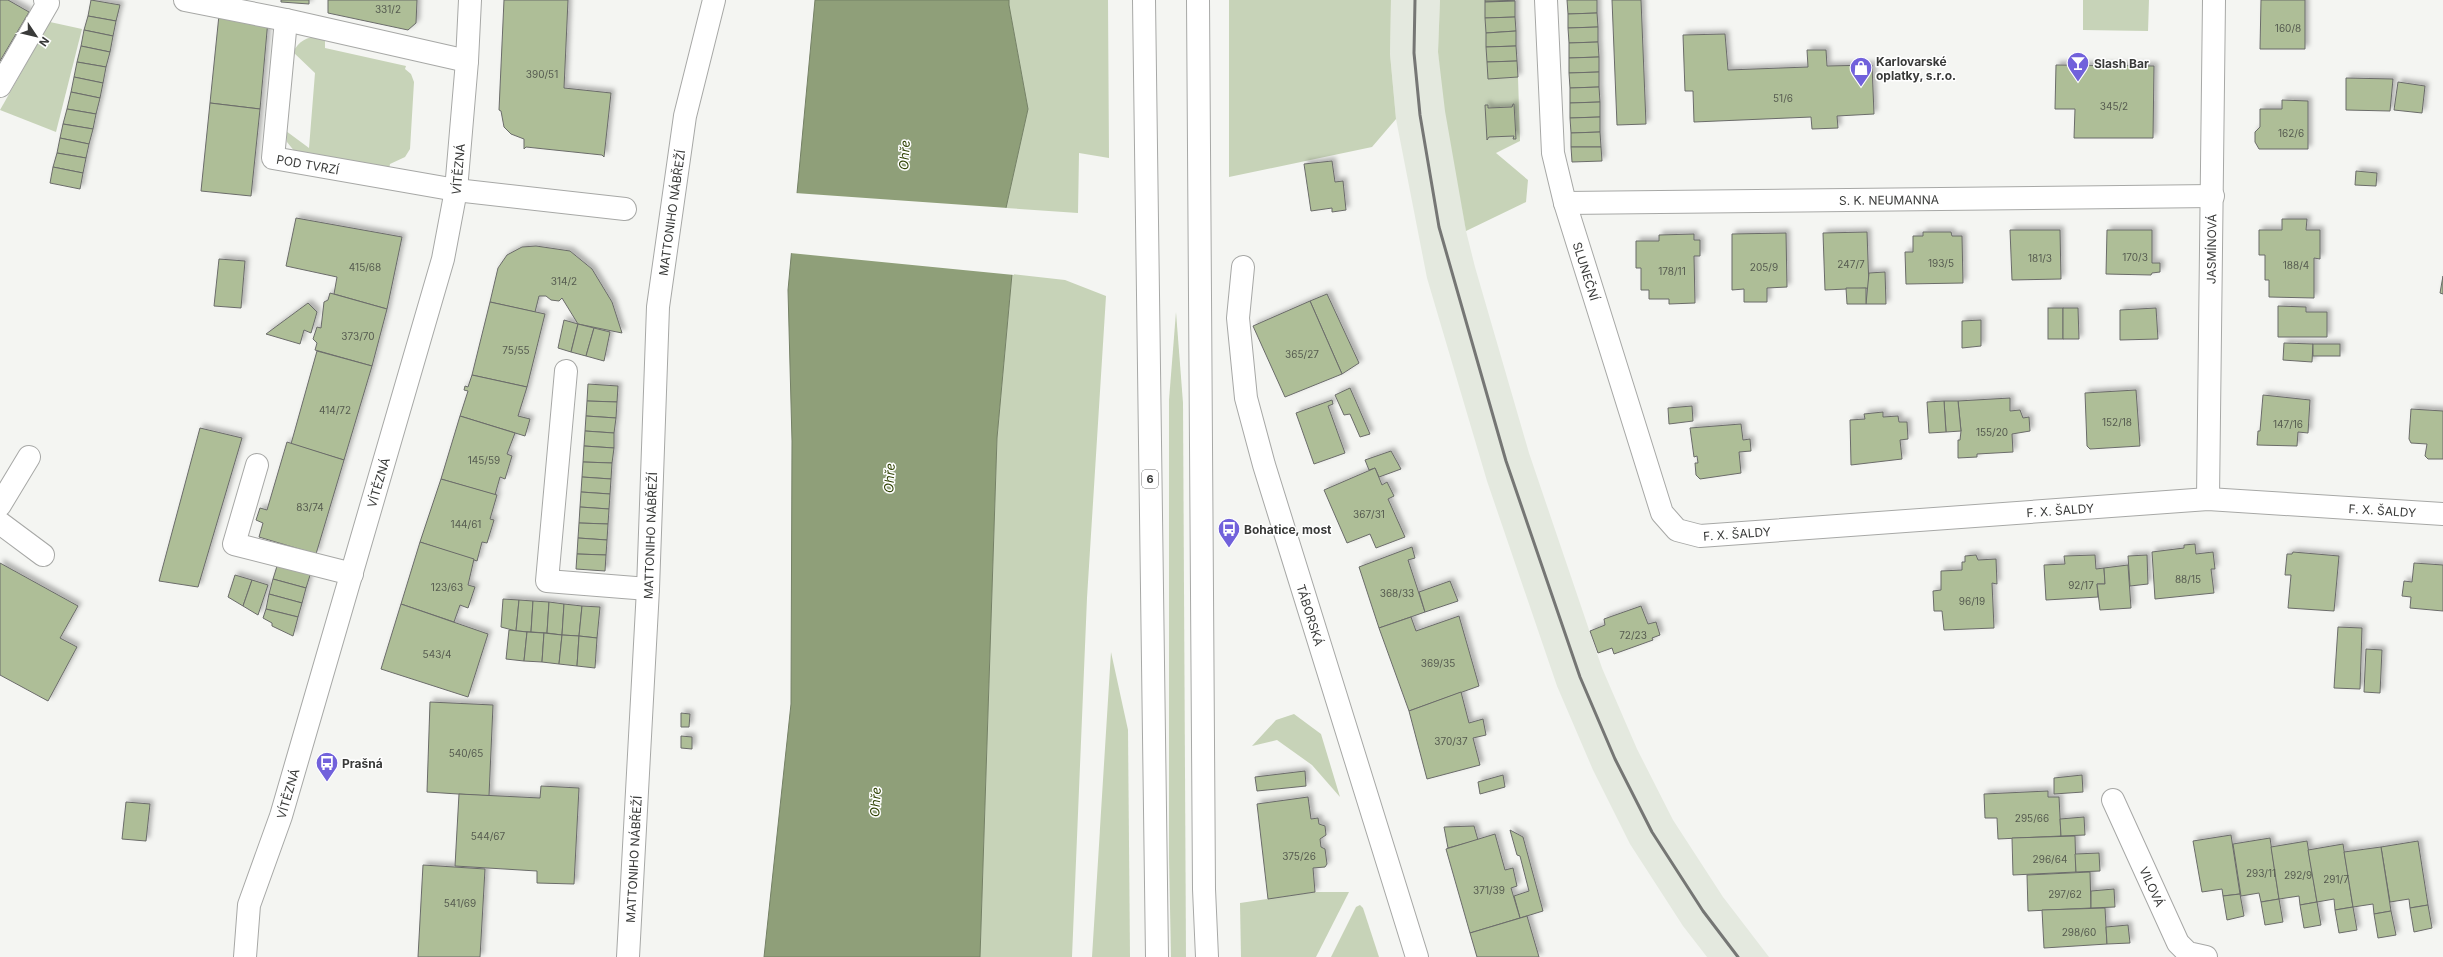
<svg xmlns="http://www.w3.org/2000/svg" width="2443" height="957" font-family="Inter,sans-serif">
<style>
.built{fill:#e4e9df}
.green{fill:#c7d3b8}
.water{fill:#8f9f79;stroke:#758166}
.pier{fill:#f4f5f2}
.building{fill:#aebe97;stroke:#6b6c6a;filter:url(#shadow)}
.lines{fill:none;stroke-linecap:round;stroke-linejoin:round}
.minor-casing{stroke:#a7a8a6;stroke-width:24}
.highway-casing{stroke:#a7a8a6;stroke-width:24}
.minor{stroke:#fff;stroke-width:22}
.highway{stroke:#fff;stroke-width:22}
.rail{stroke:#757674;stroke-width:3}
.labels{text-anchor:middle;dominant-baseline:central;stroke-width:3;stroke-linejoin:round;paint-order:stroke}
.number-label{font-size:10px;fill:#565b50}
.shield{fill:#fff;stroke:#747574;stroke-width:1}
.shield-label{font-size:11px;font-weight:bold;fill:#393a39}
.poi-label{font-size:12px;font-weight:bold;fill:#393a39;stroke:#fff;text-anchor:start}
.street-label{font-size:12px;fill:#393a39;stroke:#fff}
.water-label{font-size:13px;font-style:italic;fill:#304304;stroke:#fff}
</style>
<defs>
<filter id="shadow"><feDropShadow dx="3.5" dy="-3.5" stdDeviation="2" flood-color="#0004"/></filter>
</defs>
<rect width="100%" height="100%" fill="#f4f5f2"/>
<polygon class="built" points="1391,0 1440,0 1438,52 1466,231 1475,267 1529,453 1602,668 1637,749 1673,820 1723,897 1769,957 1707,957 1683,926 1630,844 1593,770 1557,686 1487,481 1427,278 1396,119 1390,54"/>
<g class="green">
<polygon points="1009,0 1108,0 1109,158 1079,153 1078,213 1006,208 1028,109 1009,5"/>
<polygon points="1229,0 1391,0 1390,54 1396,119 1372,147 1229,177"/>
<polygon points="1440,0 1485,0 1488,78 1518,77 1520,141 1496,153 1528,180 1526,202 1466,231 1445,111 1438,52"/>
<polygon points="2083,0 2149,0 2148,31 2083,30"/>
<polygon points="50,22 82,29 56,132 0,110"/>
<path d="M319,36l6,4v8l81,18 -1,3 6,5 3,8 -4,67 -5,8 -15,7 -1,5 -94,-17 -8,-10 -1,-11 23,17 6,-75 -22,-21c6,-11 14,-15 26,-16z"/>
<polygon points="1012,274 1065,280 1106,296 1087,598 1072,957 980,957 997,438"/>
<polygon points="1176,312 1183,403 1186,957 1171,957 1169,858 1169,400"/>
<polygon points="1111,652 1128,730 1130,957 1092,957"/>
<polygon points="1294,714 1321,734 1340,797 1312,765 1277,740 1252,746 1276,720"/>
<polygon points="1315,892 1349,892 1316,957 1241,957 1240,903"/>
<polygon points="1360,905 1363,908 1379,957 1331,957 1356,907"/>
</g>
<polygon class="water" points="815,0 1009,0 1009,5 1028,109 1006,208 1012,274 997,438 980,957 764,957 791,704 792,441 788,290"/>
<polygon class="pier" points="795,193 1008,208 1014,275 790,253"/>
<g class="building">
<polygon points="0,0 8,0 29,12 0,61"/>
<polygon points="91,0 120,5 116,21 88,16"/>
<polygon points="281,0 309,0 309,4 281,2"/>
<polygon points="328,0 417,0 416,23 408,30 328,13"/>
<polygon points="504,0 568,0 564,88 611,93 604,157 602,155 526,147 524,149 524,139 511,134 504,127 501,111 499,110"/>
<polygon points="1485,0 1515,0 1485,2"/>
<polygon points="1567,0 1597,0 1597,13 1568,14"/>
<polygon points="1612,0 1641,0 1646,124 1617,125"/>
<polygon points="2261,0 2305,0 2305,49 2260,49"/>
<polygon points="1515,1 1515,17 1485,18 1485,2"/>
<polygon points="1597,13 1598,27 1568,28 1568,14"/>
<polygon points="219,15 268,20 260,109 210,103"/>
<polygon points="88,16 116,21 113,36 84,30"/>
<polygon points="1515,17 1516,31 1486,33 1485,18"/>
<polygon points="1598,27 1598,42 1569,43 1568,28"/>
<polygon points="84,30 113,36 110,52 81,46"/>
<polygon points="1516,31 1516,46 1486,47 1486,33"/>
<polygon points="1725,34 1728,70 1808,67 1807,50 1826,50 1827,66 1872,65 1874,114 1837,116 1838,128 1812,129 1811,117 1694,122 1693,91 1685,91 1683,35"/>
<polygon points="1598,42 1599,57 1569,58 1569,43"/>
<polygon points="81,46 110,52 106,67 77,62"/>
<polygon points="1516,46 1517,61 1487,62 1486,47"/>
<polygon points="1599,57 1599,72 1569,73 1569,58"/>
<polygon points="1517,61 1518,77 1488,79 1487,62"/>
<polygon points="77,62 106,67 103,83 74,77"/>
<polygon points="2056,65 2154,66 2153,138 2074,138 2075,109 2055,109"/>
<polygon points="1599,72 1599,87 1570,88 1569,73"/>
<polygon points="74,77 103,83 100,98 71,92"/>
<polygon points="2346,78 2393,79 2390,111 2346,110"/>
<polygon points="2398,82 2425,86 2422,113 2394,110"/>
<polygon points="1599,87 1600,102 1570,103 1570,88"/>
<polygon points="71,92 100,98 96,114 67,109"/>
<polygon points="2282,100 2308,101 2308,149 2259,149 2255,142 2255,132 2260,127 2260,109 2282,109"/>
<polygon points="1600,102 1600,117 1570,118 1570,103"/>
<polygon points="210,103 260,109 251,196 201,191"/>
<polygon points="1513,104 1514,104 1516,139 1513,139 1514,136 1489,137 1487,140 1485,105 1488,105 1488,108 1512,107"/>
<polygon points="67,109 96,114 93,129 63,124"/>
<polygon points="1600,117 1600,132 1571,133 1570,118"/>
<polygon points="63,124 93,129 89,144 60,138"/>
<polygon points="1600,132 1601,147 1571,147 1571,133"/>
<polygon points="60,138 89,144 86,158 57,153"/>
<polygon points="1571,147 1601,147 1602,161 1572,162"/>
<polygon points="57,153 86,158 83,173 53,167"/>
<polygon points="1332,161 1335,182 1343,181 1346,210 1332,212 1332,208 1311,211 1304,164"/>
<polygon points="53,167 83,173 80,189 50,183"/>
<polygon points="2356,171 2377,173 2376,186 2355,185"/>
<polygon points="296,218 402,237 387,309 334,294 337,277 286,266"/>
<polygon points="2282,219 2307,219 2306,230 2320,230 2320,259 2314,258 2314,298 2269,297 2269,280 2265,280 2265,255 2259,255 2259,230 2282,230"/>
<polygon points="2010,230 2060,230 2061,279 2012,280"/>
<polygon points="2107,230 2152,230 2152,263 2160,263 2160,272 2152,273 2151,275 2106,274"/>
<polygon points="1867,232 1869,288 1825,290 1823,233"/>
<polygon points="1923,232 1951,232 1952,236 1962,236 1963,283 1906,284 1905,252 1913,252 1913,236 1923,236"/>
<polygon points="1786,233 1787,287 1767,288 1767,302 1744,302 1744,289 1732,290 1732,234"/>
<polygon points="1694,234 1694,240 1700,240 1700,256 1694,256 1695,303 1669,304 1669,299 1649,299 1649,290 1641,290 1641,268 1636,268 1636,241 1659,241 1659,235"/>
<polygon points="536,246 570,251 592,269 612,302 622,333 578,324 562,298 559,301 551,300 546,296 539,296 535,312 490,302 498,268 507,255 522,247"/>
<polygon points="219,259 245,261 241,308 214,306"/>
<polygon points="1885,272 1886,304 1866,304 1869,273"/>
<polygon points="2443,276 2443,294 2440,293"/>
<polygon points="1846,288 1866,288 1866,304 1847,304"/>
<polygon points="330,293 387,309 372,366 315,350 317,343 313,339 317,327 321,328 324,302 328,300"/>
<polygon points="1327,294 1359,363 1342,374 1310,301"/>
<polygon points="1310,301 1342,374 1285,397 1253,326"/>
<polygon points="490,302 545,314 527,387 472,375"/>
<polygon points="308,303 317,312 311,333 304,330 300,344 266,334"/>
<polygon points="2278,306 2306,307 2306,312 2327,312 2327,337 2278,337"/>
<rect x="2048" y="308" width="15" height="31"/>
<polygon points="2063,308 2078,308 2079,339 2063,339"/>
<polygon points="2156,308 2158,339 2120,340 2120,310"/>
<polygon points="564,320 578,324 571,352 558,348"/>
<polygon points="1981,320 1981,346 1962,348 1962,321"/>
<polygon points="578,324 594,328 586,356 571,352"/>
<polygon points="594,328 610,332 604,361 586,356"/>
<polygon points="2284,343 2313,344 2312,362 2283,360"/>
<rect x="2313" y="344" width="27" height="12"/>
<polygon points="317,351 372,366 344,460 291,444"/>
<polygon points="472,375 527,387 518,416 530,419 525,436 460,416 468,391 464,390 465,386 468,387"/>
<polygon points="588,384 618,386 617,402 587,401"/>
<polygon points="1350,388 1370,434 1360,437 1350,414 1344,415 1335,395"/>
<polygon points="2136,390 2140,446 2090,449 2087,446 2085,393"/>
<polygon points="2263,395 2310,400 2308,433 2298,432 2297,446 2257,445 2258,431 2260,431"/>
<polygon points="2010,398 2010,411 2020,410 2023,418 2029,417 2030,431 2012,434 2013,452 1977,454 1977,457 1958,458 1958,440 1960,440 1961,431 1958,401"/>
<polygon points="1332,400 1333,404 1328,406 1345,453 1314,464 1296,413"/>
<polygon points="587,401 617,402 616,418 586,416"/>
<polygon points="1944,401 1958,401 1961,431 1946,432"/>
<polygon points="1944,401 1946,432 1929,433 1927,402"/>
<polygon points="1692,406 1693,421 1669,424 1668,408"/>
<polygon points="2411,409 2443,411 2443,459 2428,459 2425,456 2427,444 2411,443 2409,439"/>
<polygon points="1883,412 1883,417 1898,416 1899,422 1907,422 1908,439 1900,440 1902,459 1851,465 1850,420 1865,419 1864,414"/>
<polygon points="460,416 515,433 507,454 512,456 505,479 500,477 495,495 441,479"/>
<polygon points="586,416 616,418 614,433 585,431"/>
<polygon points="1741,424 1743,440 1750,439 1751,451 1739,452 1741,473 1700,479 1696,475 1695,463 1698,463 1697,456 1694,457 1690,428"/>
<polygon points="200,428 242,438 198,587 159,581"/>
<polygon points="585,431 614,433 614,448 584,446"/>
<polygon points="287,442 344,460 316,554 259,537 263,523 256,520 260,508 267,510"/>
<polygon points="584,446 614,448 612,463 583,462"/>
<polygon points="1391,451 1401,469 1379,477 1375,468 1369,470 1365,460"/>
<polygon points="583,462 612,463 611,479 582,477"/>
<polygon points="1375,468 1382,485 1387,482 1394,496 1388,499 1405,537 1376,548 1370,534 1347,543 1324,490"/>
<polygon points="582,477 611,479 610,494 581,492"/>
<polygon points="441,479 497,495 490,519 494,520 487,543 482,542 477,561 420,542"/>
<polygon points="581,492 610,494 609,509 580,507"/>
<polygon points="580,507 609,509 608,524 579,523"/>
<polygon points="579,523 608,524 607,540 578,538"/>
<polygon points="578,538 607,540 606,555 577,554"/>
<polygon points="420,542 474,559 468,585 475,587 468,608 460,605 454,622 401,604"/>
<polygon points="2195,544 2196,554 2213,552 2215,569 2211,569 2214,593 2155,599 2152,552 2184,548 2184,545"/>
<polygon points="1412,547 1415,558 1408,560 1425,612 1379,628 1359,567"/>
<polygon points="2293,552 2339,556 2334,611 2288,608 2291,575 2285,575 2287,554 2292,554"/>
<polygon points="577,554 606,555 605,571 576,569"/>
<polygon points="1976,555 1978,560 1996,559 1997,584 1992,583 1994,628 1944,630 1942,611 1934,611 1933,591 1941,590 1941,571 1962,570 1962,562 1965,562 1965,556"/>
<polygon points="2095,555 2096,569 2104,568 2105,584 2097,584 2098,597 2046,600 2044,565 2065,564 2064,556"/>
<polygon points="2147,555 2148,584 2130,586 2128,556"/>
<polygon points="0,563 78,606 60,638 77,647 48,701 0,675"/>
<polygon points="278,563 311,572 306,588 273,579"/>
<polygon points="2414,563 2443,565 2443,611 2410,608 2411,597 2402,596 2404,581 2412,582"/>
<polygon points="2128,565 2131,608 2100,610 2097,584 2105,584 2104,568"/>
<polygon points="235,575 252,580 243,606 228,597"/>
<polygon points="273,579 306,588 302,603 269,594"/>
<polygon points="252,580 268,585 258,615 243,606"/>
<polygon points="1450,581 1458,601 1425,612 1419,592"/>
<polygon points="269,594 302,603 298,617 266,609"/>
<polygon points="503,599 519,600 516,631 501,627"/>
<polygon points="519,600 533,601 531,632 516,631"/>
<polygon points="533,601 549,602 547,633 531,632"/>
<polygon points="549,602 564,604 562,635 547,633"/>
<polygon points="401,604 488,634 468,697 381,669"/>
<polygon points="564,604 582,606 579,636 562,635"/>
<polygon points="582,606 600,607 597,638 579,636"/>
<polygon points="1641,606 1648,624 1656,622 1660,635 1652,638 1653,640 1614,654 1612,648 1598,653 1590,631 1605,625 1604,619"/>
<polygon points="266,609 298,617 293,636 272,626 272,623 263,618"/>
<polygon points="1459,616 1479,686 1409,711 1379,628 1411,617 1416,631"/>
<polygon points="2338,627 2362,628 2360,689 2334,688"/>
<polygon points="509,630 527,632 524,661 506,659"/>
<polygon points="527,632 544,633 542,662 524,661"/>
<polygon points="544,633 562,635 559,664 542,662"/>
<polygon points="562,635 579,636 577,666 559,664"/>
<polygon points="579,636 597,638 595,668 577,666"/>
<polygon points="2366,649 2382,650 2380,693 2364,692"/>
<polygon points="1461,692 1469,723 1483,719 1486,735 1473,738 1480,765 1427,779 1409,711"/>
<polygon points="430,702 493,705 489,796 427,792"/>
<polygon points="681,713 690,714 689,727 681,727"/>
<polygon points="681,736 692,737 692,749 681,748"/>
<polygon points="1305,771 1306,786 1257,791 1255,777"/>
<polygon points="1503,775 1505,787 1480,794 1478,782"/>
<polygon points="2082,775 2083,792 2054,794 2054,778"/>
<polygon points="541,786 579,788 574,884 537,883 537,871 455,866 459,794 540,798"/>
<polygon points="2048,791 2048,797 2059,797 2061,836 1998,839 1997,818 1985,818 1984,794"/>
<polygon points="1308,797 1311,819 1318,818 1319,824 1325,826 1326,835 1320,839 1321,847 1325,849 1327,864 1325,867 1313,868 1315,892 1268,899 1257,804"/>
<polygon points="126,802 150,804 146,841 122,839"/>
<polygon points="2084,817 2085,835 2061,836 2060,819"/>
<polygon points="1474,826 1478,840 1448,848 1444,827"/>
<polygon points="1510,830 1523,837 1543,911 1520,918 1514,896 1529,891 1520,856 1517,855"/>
<polygon points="1495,834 1505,870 1513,868 1517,886 1511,888 1520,918 1470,933 1446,849"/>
<polygon points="2231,835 2240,894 2223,896 2222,889 2202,892 2193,841"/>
<polygon points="2075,836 2076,872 2013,875 2012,838"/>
<polygon points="2270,838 2279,899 2261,902 2259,893 2241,896 2233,844"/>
<polygon points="2307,841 2317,902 2300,905 2299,896 2279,899 2271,847"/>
<polygon points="2418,841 2428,905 2410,908 2409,899 2390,902 2381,847"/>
<polygon points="2343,844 2353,907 2335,910 2334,899 2317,902 2308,850"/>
<polygon points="2381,847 2391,911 2374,914 2373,904 2353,907 2344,852"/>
<polygon points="2099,853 2100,871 2076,872 2075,854"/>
<polygon points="423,865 485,869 480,957 418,957"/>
<polygon points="2090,872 2091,908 2028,911 2027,875"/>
<polygon points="2114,889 2115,907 2091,908 2091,891"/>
<polygon points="2240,894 2244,916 2227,920 2223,896"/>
<polygon points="2279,899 2283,922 2265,925 2261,902"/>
<polygon points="2317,902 2321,925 2304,928 2300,905"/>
<polygon points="2428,905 2432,928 2414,932 2410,908"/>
<polygon points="2353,907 2357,930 2339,933 2335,910"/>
<polygon points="2105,908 2107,944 2044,948 2042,910"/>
<polygon points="2391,911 2396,935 2378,938 2374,914"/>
<polygon points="1527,916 1539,957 1477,957 1470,933"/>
<polygon points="2128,925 2130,943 2107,944 2106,927"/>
</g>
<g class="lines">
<g class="minor-casing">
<g id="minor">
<polyline points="185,0 286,20 467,61"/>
<path id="s1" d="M1546,0l7,153 12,50 97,310 15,17 23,6 508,-37 235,15"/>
<path id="s2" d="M286,20l-13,138 183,32 169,19"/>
<polyline points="0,86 48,3 45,0"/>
<path id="s3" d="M1565,203l648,-7"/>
<path id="s4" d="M1243,267l-5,51 8,80 18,67 153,492"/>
<polyline points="566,371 547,581 648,589"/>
<polyline points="257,465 234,544 352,574"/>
<path id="s5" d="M2208,499l6,-499"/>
<polyline points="0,505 29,457"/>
<polyline points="0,523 43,555"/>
<path id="s6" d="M2113,800l65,143 10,10 18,4"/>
<path id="s7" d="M245,957l4,-52 32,-89 162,-557 13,-69 11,-129 3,-61"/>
<path id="s8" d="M628,957l20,-368 10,-282 27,-191 29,-116"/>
</g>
</g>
<g class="highway-casing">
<g id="highway">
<polyline points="1144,0 1157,957"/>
<polyline points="1198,0 1204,889 1207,957"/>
</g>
</g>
<use href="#minor" class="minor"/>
<use href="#highway" class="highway"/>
<polyline class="rail" points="1415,0 1414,53 1420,115 1439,227 1506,461 1580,677 1615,759 1652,832 1703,911 1738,957"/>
</g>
<defs>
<g id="bar-pin" transform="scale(1.15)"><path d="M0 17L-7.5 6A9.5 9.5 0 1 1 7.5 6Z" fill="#7161db" stroke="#fff"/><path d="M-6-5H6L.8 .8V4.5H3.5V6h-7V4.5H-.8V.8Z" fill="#fff"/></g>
<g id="shop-pin" transform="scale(1.15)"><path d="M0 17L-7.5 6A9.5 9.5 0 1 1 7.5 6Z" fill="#7161db" stroke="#fff"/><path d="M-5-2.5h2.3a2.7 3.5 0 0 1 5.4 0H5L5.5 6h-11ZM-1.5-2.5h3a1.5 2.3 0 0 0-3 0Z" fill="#fff"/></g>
<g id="bus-pin" transform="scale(1.15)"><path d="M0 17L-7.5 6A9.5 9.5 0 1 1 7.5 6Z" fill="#7161db" stroke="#fff"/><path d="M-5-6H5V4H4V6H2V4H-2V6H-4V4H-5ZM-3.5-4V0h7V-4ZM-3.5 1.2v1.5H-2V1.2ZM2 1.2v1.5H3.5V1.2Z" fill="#fff"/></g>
</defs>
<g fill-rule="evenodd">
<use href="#bar-pin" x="2078" y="63"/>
<use href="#shop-pin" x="1861" y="68"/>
<use href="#bus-pin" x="1229" y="529"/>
<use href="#bus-pin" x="327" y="763"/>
</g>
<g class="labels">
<g class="number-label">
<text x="388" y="9">331/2</text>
<text x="2288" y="28">160/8</text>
<text x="542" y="74">390/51</text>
<text x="1783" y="98">51/6</text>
<text x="2114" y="106">345/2</text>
<text x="2291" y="133">162/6</text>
<text x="2135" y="257">170/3</text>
<text x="2040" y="258">181/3</text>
<text x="1941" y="263">193/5</text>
<text x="1851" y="264">247/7</text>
<text x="2296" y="265">188/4</text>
<text x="365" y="267">415/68</text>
<text x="1764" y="267">205/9</text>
<text x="1672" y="271">178/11</text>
<text x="564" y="281">314/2</text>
<text x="358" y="336">373/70</text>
<text x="516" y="350">75/55</text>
<text x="1302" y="354">365/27</text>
<text x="335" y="410">414/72</text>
<text x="2117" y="422">152/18</text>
<text x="2288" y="424">147/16</text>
<text x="1992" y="432">155/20</text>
<text x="484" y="460">145/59</text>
<text x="310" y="507">83/74</text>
<text x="1369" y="514">367/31</text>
<text x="466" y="524">144/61</text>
<text x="2188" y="579">88/15</text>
<text x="2081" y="585">92/17</text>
<text x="447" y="587">123/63</text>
<text x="1397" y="593">368/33</text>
<text x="1972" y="601">96/19</text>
<text x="1633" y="635">72/23</text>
<text x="437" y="654">543/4</text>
<text x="1438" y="663">369/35</text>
<text x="1451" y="741">370/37</text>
<text x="466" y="753">540/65</text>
<text x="2032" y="818">295/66</text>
<text x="488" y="836">544/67</text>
<text x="1299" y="856">375/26</text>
<text x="2050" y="859">296/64</text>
<text x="2261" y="873">293/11</text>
<text x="2298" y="875">292/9</text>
<text x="2336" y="879">291/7</text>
<text x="1489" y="890">371/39</text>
<text x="2065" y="894">297/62</text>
<text x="460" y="903">541/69</text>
<text x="2079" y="932">298/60</text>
</g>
<rect class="shield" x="1142" y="470" width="16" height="18" rx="3"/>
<g class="shield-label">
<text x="1150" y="479">6</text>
</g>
<g class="poi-label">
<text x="1876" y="61">Karlovarské<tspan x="1876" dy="14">oplatky, s.r.o.</tspan></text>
<text x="2094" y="63">Slash Bar</text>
<text x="1244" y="529">Bohatice, most</text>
<text x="342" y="763">Prašná</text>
</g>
<g class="street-label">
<text stroke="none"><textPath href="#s2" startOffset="174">POD TVRZÍ</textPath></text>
<text stroke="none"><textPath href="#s7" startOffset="818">VÍTĚZNÁ</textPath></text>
<text stroke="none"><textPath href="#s3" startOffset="324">S. K. NEUMANNA</textPath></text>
<text stroke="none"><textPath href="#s8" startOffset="746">MATTONIHO NÁBŘEŽÍ</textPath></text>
<text stroke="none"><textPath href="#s5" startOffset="250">JASMÍNOVÁ</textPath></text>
<text stroke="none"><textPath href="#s1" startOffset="276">SLUNEČNÍ</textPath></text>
<text stroke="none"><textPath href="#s7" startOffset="494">VÍTĚZNÁ</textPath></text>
<text stroke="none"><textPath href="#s1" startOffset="937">F. X. ŠALDY</textPath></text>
<text stroke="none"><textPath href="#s1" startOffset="1260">F. X. ŠALDY</textPath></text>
<text stroke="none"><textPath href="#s1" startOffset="613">F. X. ŠALDY</textPath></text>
<text stroke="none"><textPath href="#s8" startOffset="422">MATTONIHO NÁBŘEŽÍ</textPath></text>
<text stroke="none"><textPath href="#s4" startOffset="358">TÁBORSKÁ</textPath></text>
<text stroke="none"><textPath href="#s7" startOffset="170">VÍTĚZNÁ</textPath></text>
<text stroke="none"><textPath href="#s8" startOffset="98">MATTONIHO NÁBŘEŽÍ</textPath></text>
<text stroke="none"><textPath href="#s6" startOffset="95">VILOVÁ</textPath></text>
</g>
<g class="water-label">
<text transform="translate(904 155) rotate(-87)">Ohře</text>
<text transform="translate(889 478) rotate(-87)">Ohře</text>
<text transform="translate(875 802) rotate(-87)">Ohře</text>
</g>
</g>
<g transform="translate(36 36) rotate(125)" stroke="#ffffff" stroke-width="3" paint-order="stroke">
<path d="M0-3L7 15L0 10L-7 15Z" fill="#393a39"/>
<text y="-6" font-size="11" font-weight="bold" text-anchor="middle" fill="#393a39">N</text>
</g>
</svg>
